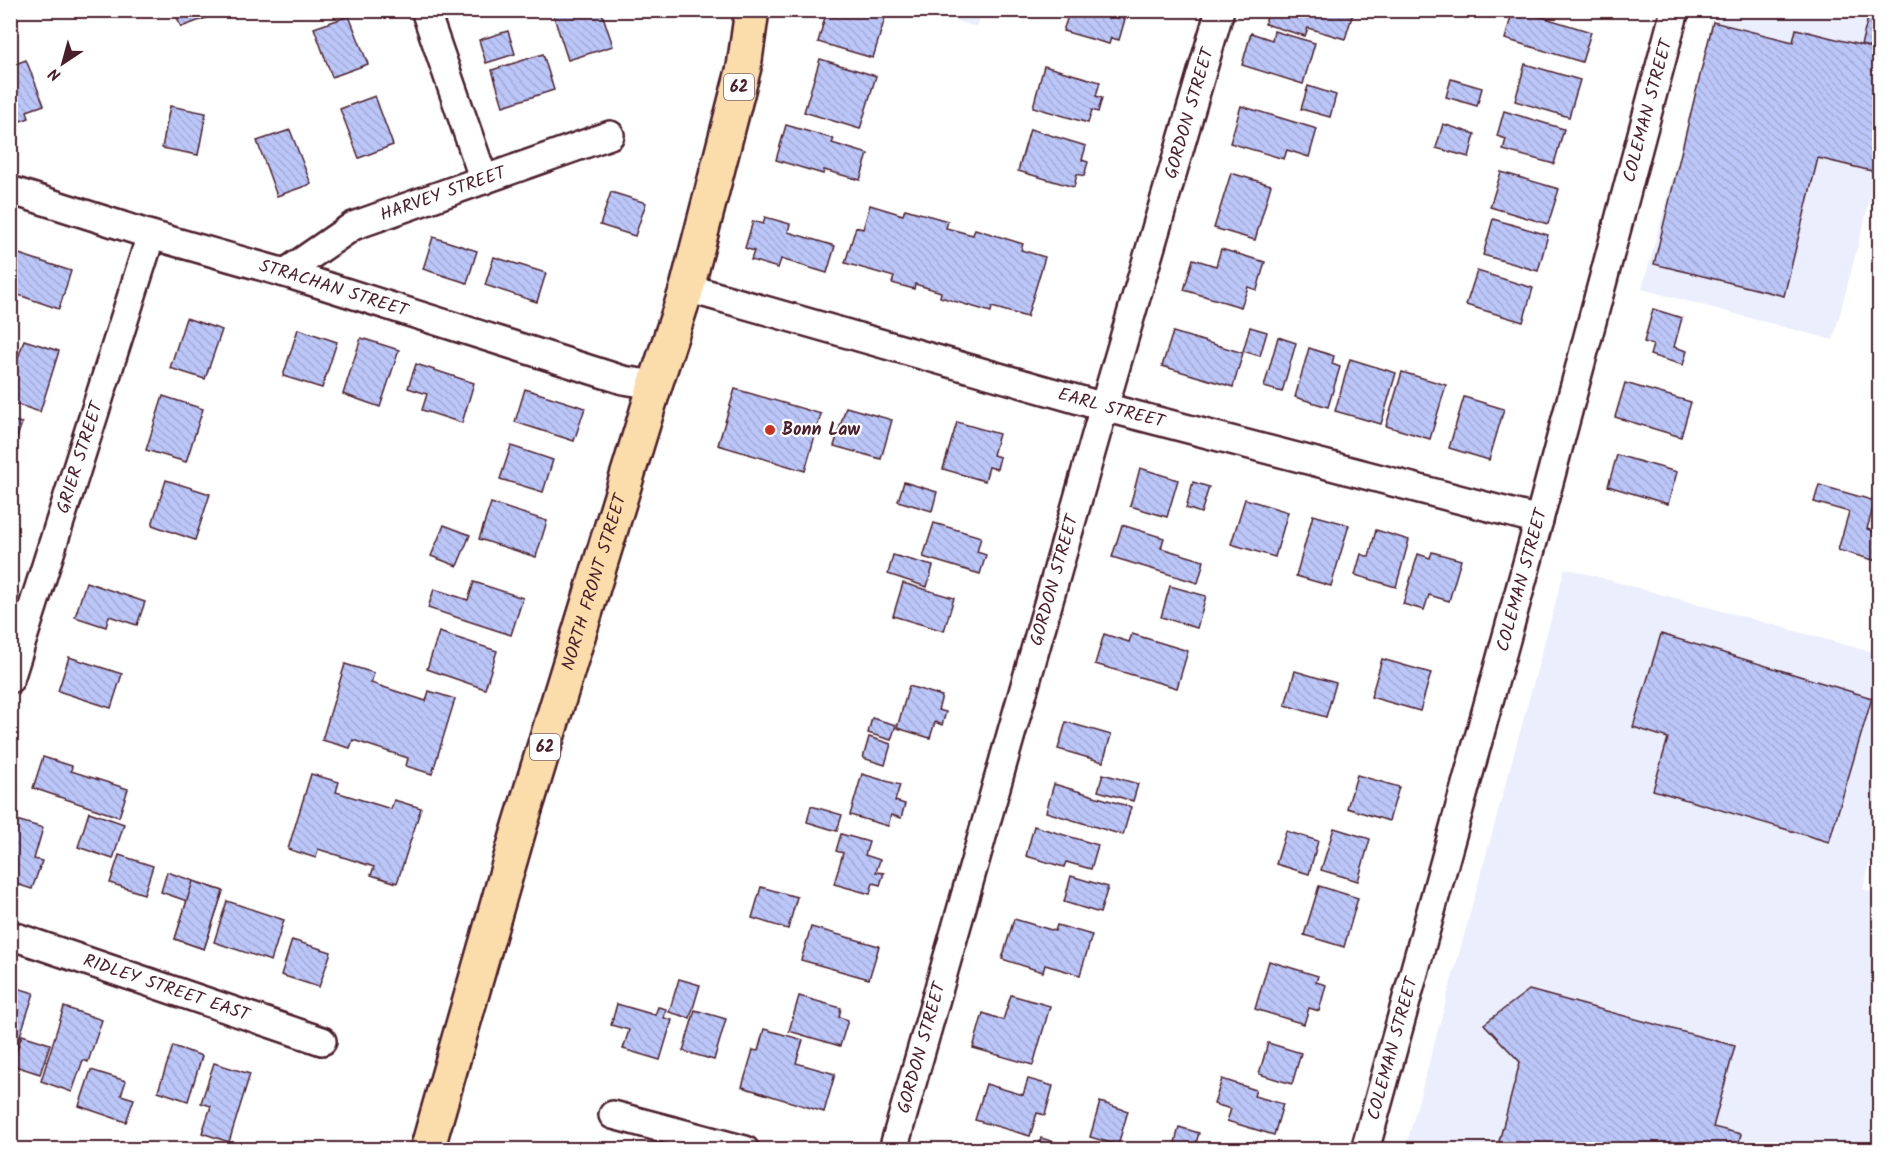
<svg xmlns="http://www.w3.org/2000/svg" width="1890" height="1160" font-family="Kalam,sans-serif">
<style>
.built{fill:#ebeefd}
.building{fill:url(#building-back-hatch);stroke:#4a1f2b;stroke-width:1.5}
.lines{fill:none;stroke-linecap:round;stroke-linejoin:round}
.street-casing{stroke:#4a1f2b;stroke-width:32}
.primary-casing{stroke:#4a1f2b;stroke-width:38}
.street{stroke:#fff;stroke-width:27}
.primary{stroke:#faddab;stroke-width:33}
.poi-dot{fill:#c8321e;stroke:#fff;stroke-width:2}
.labels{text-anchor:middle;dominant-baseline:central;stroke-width:4.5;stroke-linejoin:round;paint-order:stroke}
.shield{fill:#fff;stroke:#80626b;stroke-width:1.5}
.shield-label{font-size:16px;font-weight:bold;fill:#4a1f2b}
.street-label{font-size:18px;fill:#4a1f2b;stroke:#fff}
.poi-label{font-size:18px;font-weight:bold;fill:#4a1f2b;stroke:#fff;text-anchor:start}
</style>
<defs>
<pattern id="building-back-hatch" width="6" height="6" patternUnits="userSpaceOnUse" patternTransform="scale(1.5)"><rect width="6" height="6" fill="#bcc7f9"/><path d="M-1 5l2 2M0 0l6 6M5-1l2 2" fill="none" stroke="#a3aad6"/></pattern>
</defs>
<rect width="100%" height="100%" fill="#fff"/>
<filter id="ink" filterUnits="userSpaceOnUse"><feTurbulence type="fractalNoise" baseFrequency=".0167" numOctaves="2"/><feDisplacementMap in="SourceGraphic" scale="12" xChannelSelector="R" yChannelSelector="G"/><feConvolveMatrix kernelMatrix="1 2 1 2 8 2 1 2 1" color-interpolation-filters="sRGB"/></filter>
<g filter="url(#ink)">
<g class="built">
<polygon points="923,11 982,11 977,27"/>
<polygon points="1719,11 1879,11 1879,165 1833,340 1642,289"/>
<polygon points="1565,568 1879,654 1879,829 1863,889 1879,894 1879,1149 1405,1150"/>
</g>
<g class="building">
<polygon points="174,10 203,10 206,18 181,27"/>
<polygon points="564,10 601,10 613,46 568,60 553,14"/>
<polygon points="827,10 887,11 873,58 818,42"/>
<polygon points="1070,10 1119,10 1117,16 1125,19 1119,40 1111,38 1109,44 1063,31"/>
<polygon points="1269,10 1354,10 1345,39 1308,28 1305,36 1265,24"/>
<polygon points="1513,10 1519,10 1591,32 1582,62 1505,39"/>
<polygon points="1870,10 1880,10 1880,50 1861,45"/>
<polygon points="349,16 368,64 332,77 314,28"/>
<polygon points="1713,22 1793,42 1796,29 1880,50 1880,173 1818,158 1784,296 1654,264"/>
<polygon points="508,31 515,54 486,63 479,40"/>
<polygon points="1274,31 1315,43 1303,84 1242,65 1251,33 1272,40"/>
<polygon points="543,54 554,90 503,106 492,70"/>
<polygon points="820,59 876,76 860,129 804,112"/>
<polygon points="26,60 44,105 27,111 29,118 15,123 13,117 10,118 10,66"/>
<polygon points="1525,64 1580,80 1569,117 1515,101"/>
<polygon points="1044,66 1100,82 1096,96 1102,98 1098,112 1092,110 1088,123 1033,107"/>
<polygon points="1451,79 1482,88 1477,106 1446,97"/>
<polygon points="1308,86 1336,95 1330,117 1301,109"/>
<polygon points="375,96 393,145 359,158 340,109"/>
<polygon points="170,106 206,113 198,155 162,148"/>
<polygon points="1241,106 1317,129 1309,157 1287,150 1284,159 1230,143"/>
<polygon points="1504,111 1564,129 1554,164 1503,150 1506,139 1497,136"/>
<polygon points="1443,124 1475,134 1469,157 1436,148"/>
<polygon points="786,125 834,139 832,143 868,154 860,180 824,170 823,174 776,160"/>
<polygon points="1030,129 1086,146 1082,160 1088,162 1084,176 1077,174 1074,187 1018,171"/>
<polygon points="290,130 311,184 277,196 257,141"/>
<polygon points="1501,172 1559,189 1548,224 1490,207"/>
<polygon points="1231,173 1271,185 1255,240 1214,228"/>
<polygon points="611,192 646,203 635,236 600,225"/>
<polygon points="870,205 903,215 905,209 948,221 946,228 973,235 975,229 1023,244 1021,250 1045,257 1027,317 992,307 991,312 940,297 941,292 915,284 914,289 892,283 894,277 845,263 856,227 863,229"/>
<polygon points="765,217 790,224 788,232 835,246 827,273 781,259 778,268 751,260 754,251 745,248 753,221 763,224"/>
<polygon points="1493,219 1548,235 1538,271 1483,255"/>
<polygon points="433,237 477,251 467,283 423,269"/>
<polygon points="1221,249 1265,262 1257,290 1248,287 1241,307 1184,290 1193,259 1216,266"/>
<polygon points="13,252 71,271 59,309 10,292 10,258"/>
<polygon points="494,257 546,273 537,302 485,285"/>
<polygon points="1477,271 1533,288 1523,322 1466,305"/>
<polygon points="1653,309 1682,318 1674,347 1687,351 1683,365 1650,355 1653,345 1644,342"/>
<polygon points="186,318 222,330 205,379 170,368"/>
<polygon points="1250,327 1267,332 1260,356 1243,351"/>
<polygon points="298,329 337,342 322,388 283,376"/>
<polygon points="1173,332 1243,353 1233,387 1162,366"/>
<polygon points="1278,337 1296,343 1282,392 1264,387"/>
<polygon points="361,338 399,350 380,407 343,394"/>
<polygon points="24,340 59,351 40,412 10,402 10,382"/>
<polygon points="1309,348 1334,356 1332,364 1340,367 1328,407 1295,397"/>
<polygon points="1350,359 1396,373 1381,424 1335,411"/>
<polygon points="416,364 474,383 462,423 422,410 427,394 408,388"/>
<polygon points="1402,372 1446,385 1430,439 1386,426"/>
<polygon points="1625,383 1691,402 1681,437 1615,417"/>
<polygon points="525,389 585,408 574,441 515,422"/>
<polygon points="735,389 821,414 805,471 718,445"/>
<polygon points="163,396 203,409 186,462 146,450"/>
<polygon points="1464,397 1504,409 1489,460 1449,448"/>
<polygon points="846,407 892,420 881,459 834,446"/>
<polygon points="10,420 22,423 10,458"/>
<polygon points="957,422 999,434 993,455 1000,457 997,469 989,467 985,481 943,469"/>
<polygon points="511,446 553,460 543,492 500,479"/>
<polygon points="1617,455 1677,472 1668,504 1608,486"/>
<polygon points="1140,468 1178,480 1167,517 1130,506"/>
<polygon points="166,480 210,494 195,540 152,525"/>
<polygon points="904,482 937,492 932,511 898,501"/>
<polygon points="1193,482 1209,487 1201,513 1186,508"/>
<polygon points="1819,485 1875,501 1867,529 1880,533 1880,562 1838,550 1849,512 1814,502"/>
<polygon points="1245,499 1288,512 1275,557 1231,544"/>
<polygon points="491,503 547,521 536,557 479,539"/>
<polygon points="1313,515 1349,525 1331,586 1296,576"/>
<polygon points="934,523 981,537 977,552 986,555 980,574 923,557"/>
<polygon points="444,525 470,535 457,566 431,556"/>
<polygon points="1122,525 1164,538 1161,548 1204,561 1198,583 1112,557"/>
<polygon points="1376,530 1409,540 1396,587 1355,575 1361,554 1369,557"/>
<polygon points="1432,552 1461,560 1449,601 1429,595 1424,610 1403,604 1418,554 1430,558"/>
<polygon points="893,555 933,566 927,587 888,574"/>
<polygon points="86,582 145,602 137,625 109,616 106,627 75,617"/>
<polygon points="474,582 523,598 511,635 428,608 434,589 468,600"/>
<polygon points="903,583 954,598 944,631 893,616"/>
<polygon points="1170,586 1206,596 1197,628 1161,617"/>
<polygon points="439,632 497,651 485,689 427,669"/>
<polygon points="1104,634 1129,642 1132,634 1188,651 1177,688 1095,664"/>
<polygon points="1661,634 1872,698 1829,842 1653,790 1668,738 1633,727"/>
<polygon points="69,657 122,674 111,708 58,691"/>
<polygon points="1382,659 1431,673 1420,711 1371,697"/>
<polygon points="345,664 374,673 371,683 426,701 429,691 455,699 432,774 406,766 408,758 353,740 350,748 322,740"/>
<polygon points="1295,671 1336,683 1326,717 1285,705"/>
<polygon points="909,686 942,696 938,710 946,712 942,725 935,722 930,738 897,728"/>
<polygon points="872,718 896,725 891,740 868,733"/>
<polygon points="1066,722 1111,735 1103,762 1058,749"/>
<polygon points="869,737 891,744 885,765 863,758"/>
<polygon points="43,757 72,766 71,771 128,789 119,817 33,788"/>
<polygon points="311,774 339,782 336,792 391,809 394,800 421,808 397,883 371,875 374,867 318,849 316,858 288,849"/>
<polygon points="862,774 900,785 895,801 905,804 901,818 891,815 888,826 850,815"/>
<polygon points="1103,774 1138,784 1133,801 1098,791"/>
<polygon points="1357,775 1399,787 1389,821 1347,808"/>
<polygon points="1054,784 1131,807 1123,835 1046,812"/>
<polygon points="811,806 842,815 837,831 807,822"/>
<polygon points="89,812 124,824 113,859 78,847"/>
<polygon points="10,818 43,828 34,859 42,861 32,889 10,882"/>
<polygon points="1034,826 1098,845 1091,869 1066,862 1064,867 1026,856"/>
<polygon points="1334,828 1370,839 1358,881 1321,870"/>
<polygon points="1286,831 1318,841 1309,874 1276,864"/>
<polygon points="841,834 869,842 865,855 880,860 876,872 884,873 880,885 873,883 870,894 834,884 843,853 836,851"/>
<polygon points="119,855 153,866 144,894 110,883"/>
<polygon points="167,872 223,891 204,949 175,939 187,901 161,892"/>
<polygon points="1071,876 1108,887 1100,913 1064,902"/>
<polygon points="193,881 223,891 204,949 175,939"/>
<polygon points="1319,886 1358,898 1344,947 1304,935"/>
<polygon points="761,887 797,897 788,929 752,918"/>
<polygon points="227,901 284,920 271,961 214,942"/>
<polygon points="1014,919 1055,931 1057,925 1092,935 1080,975 1045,965 1043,972 1002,959"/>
<polygon points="811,927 879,946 869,979 801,960"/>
<polygon points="292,940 331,952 319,987 281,975"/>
<polygon points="1269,961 1318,976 1316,982 1326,985 1319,1011 1309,1008 1304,1024 1255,1009"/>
<polygon points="679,979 700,985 690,1018 669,1012"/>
<polygon points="10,986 34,993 15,1051 10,1049"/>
<polygon points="1529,990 1735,1046 1713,1127 1741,1134 1737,1150 1497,1149 1520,1062 1484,1024"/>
<polygon points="1011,995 1050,1006 1033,1065 973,1048 983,1013 1003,1020"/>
<polygon points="799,996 841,1008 839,1017 848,1020 840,1046 789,1031"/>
<polygon points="617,1004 655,1015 658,1007 666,1009 664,1018 672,1020 660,1060 623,1049 629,1030 611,1025"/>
<polygon points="64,1007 102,1020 88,1062 83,1060 72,1092 41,1081"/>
<polygon points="695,1010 726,1019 714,1060 683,1051"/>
<polygon points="764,1029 803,1040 796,1063 835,1074 824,1112 742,1087 753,1050 758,1051"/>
<polygon points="22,1035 50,1044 40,1074 12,1065"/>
<polygon points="1268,1043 1301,1053 1292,1084 1259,1074"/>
<polygon points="173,1046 202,1056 188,1101 158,1091"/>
<polygon points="214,1063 250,1074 229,1142 202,1133 211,1106 201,1103"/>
<polygon points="91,1070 126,1081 121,1095 134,1099 126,1122 79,1106"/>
<polygon points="1028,1079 1053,1086 1045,1115 1037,1113 1030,1136 975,1120 986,1084 1023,1095"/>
<polygon points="1222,1079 1256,1090 1254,1096 1283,1104 1274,1135 1227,1121 1231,1109 1214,1104"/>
<polygon points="1100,1102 1128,1111 1118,1145 1090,1137"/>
<polygon points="1179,1127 1199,1133 1194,1150 1173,1150"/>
<polygon points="1041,1138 1081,1150 1037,1150"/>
</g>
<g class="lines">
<g class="street-casing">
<g id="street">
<polyline points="425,10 484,180"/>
<path id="s1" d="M10,190l141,45 134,38 338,107 32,5"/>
<path id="s2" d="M285,273l68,-47 257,-91"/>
<path id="s3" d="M687,288l417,119 435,113"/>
<path id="s4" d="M10,679l141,-444"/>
<path id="s5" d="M10,935l312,106"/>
<polyline points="613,1115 745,1150"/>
<path id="s6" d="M893,1150l211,-743 116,-397"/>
<path id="s7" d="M1365,1150l174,-630 136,-510"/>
</g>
</g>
<g class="primary-casing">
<g id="primary">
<path id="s8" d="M427,1150l93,-324 135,-441 32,-97 57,-221 8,-57"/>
</g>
</g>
<use href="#street" class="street"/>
<use href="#primary" class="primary"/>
</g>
</g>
<circle class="poi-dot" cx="770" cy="430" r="6"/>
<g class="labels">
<g class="shield">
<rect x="724" y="74" width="30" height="26" rx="4.5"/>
<rect x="530" y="734" width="30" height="26" rx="4.5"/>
</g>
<g class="shield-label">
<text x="739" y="87">62</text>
<text x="545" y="747">62</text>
</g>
<g class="street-label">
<text stroke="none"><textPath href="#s7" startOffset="1077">COLEMAN STREET</textPath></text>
<text stroke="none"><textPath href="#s6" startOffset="1078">GORDON STREET</textPath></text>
<text stroke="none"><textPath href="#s2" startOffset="178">HARVEY STREET</textPath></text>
<text stroke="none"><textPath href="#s1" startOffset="338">STRACHAN STREET</textPath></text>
<text stroke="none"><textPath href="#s3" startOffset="441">EARL STREET</textPath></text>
<text stroke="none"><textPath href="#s4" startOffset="232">GRIER STREET</textPath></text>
<text stroke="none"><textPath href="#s6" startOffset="592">GORDON STREET</textPath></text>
<text stroke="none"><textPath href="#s8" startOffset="592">NORTH FRONT STREET</textPath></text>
<text stroke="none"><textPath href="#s7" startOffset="591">COLEMAN STREET</textPath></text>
<text stroke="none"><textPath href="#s5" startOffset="165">RIDLEY STREET EAST</textPath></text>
<text stroke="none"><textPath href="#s6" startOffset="106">GORDON STREET</textPath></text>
<text stroke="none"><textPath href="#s7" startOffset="105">COLEMAN STREET</textPath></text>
</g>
<g class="poi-label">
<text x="782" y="430">Bonn Law</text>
</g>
</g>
<rect width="1890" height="1160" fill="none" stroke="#fff" stroke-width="36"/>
<rect x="18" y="18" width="1854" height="1124" fill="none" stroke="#4a1f2b" stroke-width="2" filter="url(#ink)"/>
<g transform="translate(63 63) rotate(216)" stroke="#ffffff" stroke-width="4.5" paint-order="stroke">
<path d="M0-4.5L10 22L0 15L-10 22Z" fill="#4a1f2b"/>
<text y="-9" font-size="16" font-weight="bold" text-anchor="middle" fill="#4a1f2b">N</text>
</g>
</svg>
